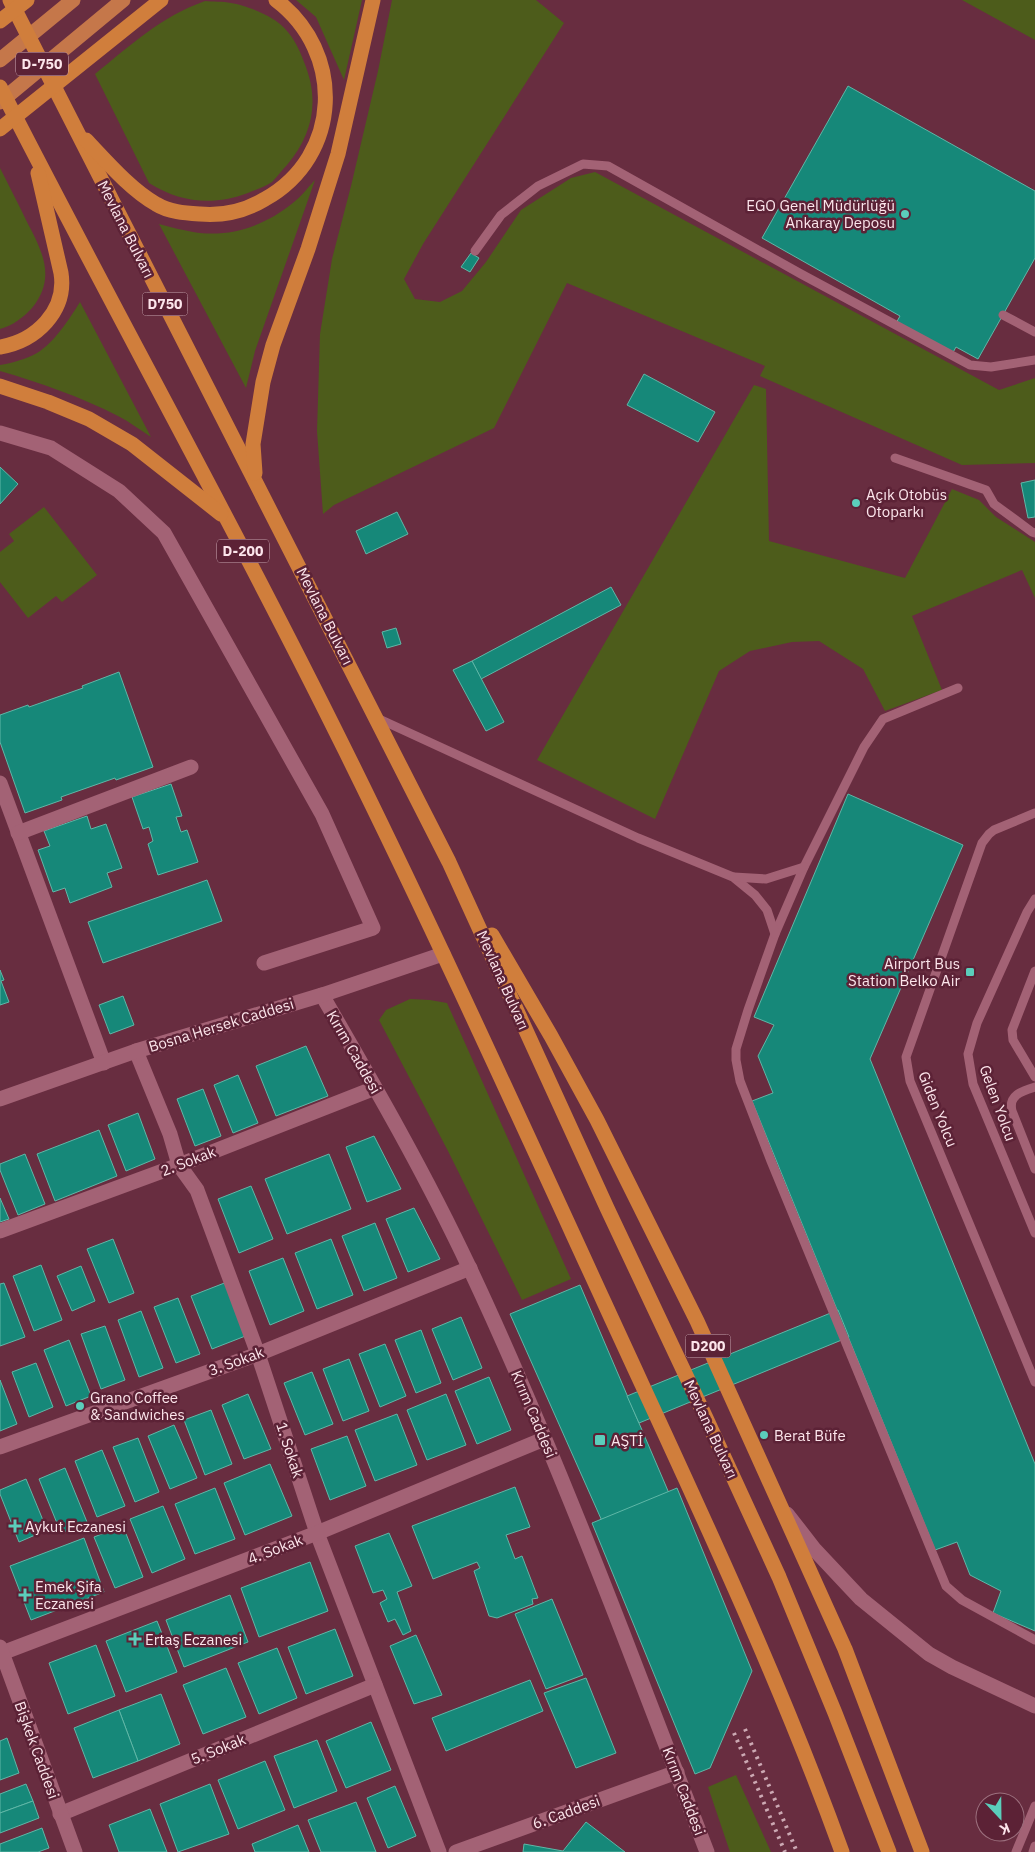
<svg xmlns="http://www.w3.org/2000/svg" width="1035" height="1852" font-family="'IBM Plex Sans',sans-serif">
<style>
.green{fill:#4d5c1b}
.building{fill:#168879;stroke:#5fb7a7}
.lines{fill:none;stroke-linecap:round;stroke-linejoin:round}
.service{stroke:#a36275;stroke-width:9}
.minor{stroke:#a36275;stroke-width:15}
.tertiary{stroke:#a36275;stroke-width:15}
.secondary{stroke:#a36275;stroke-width:15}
.primary{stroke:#c5774a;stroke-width:15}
.trunk{stroke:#d07e3c;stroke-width:15}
.rail{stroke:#cca9b3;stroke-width:4;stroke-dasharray:2.5 5;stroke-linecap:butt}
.poi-dot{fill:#5bcebb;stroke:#5c2236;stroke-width:2}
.labels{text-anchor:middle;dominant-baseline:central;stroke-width:5;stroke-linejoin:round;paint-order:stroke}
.shield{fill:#5c2236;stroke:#ccaab5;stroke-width:1}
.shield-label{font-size:14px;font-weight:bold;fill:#fce5eb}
.poi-label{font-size:15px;fill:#fce5eb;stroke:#5c2236;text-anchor:start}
.street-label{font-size:15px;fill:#fce5eb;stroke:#5c2236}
</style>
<rect width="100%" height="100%" fill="#682d40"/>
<g class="green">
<polygon points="296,0 362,0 344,80 316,17"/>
<polygon points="392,0 536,0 564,23 423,244 404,279 415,299 440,302 462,291 486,262 521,210 571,178 595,172 999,390 1035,378 1035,463 962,465 760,376 765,366 567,283 494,428 334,505 323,514 317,431 320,334 332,259 351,186 378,71"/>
<polygon points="962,0 1035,0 1035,40"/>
<path d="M205,1c8,1 18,0 26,2 14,2 39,12 49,21 12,10 19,24 24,38 16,38 9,72 -17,103 -5,5 -10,12 -15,17 -7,5 -17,8 -24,11 -35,13 -67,10 -99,-10l-54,-109c36,-29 65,-57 110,-73z"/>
<path d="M0,168c9,18 18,35 26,52 16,31 31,57 6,88 -8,9 -20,18 -32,21z"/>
<path d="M315,180l-60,171 -9,37 -87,-164c11,3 23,6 34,8 37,6 72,-6 101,-30 8,-6 14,-15 21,-22z"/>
<path d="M80,302l71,135c-11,-7 -21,-15 -33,-21 -37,-19 -77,-33 -118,-45v-6c12,-2 26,-6 37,-12 17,-10 33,-35 43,-51z"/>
<polygon points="754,385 766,389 769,541 905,578 952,489 979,500 996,517 1035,542 1035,598 1022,570 912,616 942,690 885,711 863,669 819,641 792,642 750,651 719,671 655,819 537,760"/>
<polygon points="44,507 97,575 62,602 56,596 28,618 0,582 0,552 14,541 9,534"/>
<polygon points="410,999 430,1000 447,1003 571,1279 522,1300 448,1151 379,1020 386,1010"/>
<polygon points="736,1775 771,1852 730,1852 708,1787"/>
</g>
<g class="building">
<polygon points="848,86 1035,191 1035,258 978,359 956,347 951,356 895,325 900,316 762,238"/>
<polygon points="471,253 479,258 470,272 461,267"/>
<polygon points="644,374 715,412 698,442 627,405"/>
<polygon points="0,467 18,484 0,504"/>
<polygon points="1035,480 1035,517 1028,518 1021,483"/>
<polygon points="397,512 408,534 366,554 356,531"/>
<polygon points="611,587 621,605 481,679 472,661"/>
<polygon points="396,628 401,644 387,648 382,632"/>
<polygon points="472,661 504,722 486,731 453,670"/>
<polygon points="119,672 153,767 116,780 115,778 61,797 62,800 25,813 0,742 0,715 28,705 29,707 83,688 82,686"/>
<polygon points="171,784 182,816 176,817 181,832 187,830 198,862 158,875 148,844 153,841 149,827 143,829 132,797"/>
<polygon points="848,794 963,845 870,1059 1035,1464 1035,1631 993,1613 1001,1591 970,1575 957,1542 935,1550 752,1101 773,1093 758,1056 774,1025 754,1017"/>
<polygon points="87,816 91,829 106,824 122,868 107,873 112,887 70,903 65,888 53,892 38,850 50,846 44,831"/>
<polygon points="207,880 222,921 103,963 88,922"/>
<polygon points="0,970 4,980 1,981 9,1002 0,1005"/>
<polygon points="123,996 134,1025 110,1034 99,1005"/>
<polygon points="306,1046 328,1096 276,1116 256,1066"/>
<polygon points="238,1075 258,1123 233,1133 214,1085"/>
<polygon points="203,1089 221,1136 195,1146 177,1099"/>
<polygon points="138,1113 155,1159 126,1171 108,1125"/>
<polygon points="99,1130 117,1176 55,1201 37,1154"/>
<polygon points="374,1136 401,1189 367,1202 346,1147"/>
<polygon points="25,1154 45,1204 18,1215 0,1170 0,1164"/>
<polygon points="329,1154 351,1209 287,1234 265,1179"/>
<polygon points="251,1186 273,1239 239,1253 218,1199"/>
<polygon points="0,1198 9,1219 0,1222"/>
<polygon points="414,1208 440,1259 408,1272 386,1219"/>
<polygon points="375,1223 397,1278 364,1291 342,1236"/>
<polygon points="113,1239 134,1293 109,1303 87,1249"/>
<polygon points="331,1239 353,1295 317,1309 295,1253"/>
<polygon points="283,1258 304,1311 270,1325 249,1271"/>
<polygon points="41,1265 62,1320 34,1331 13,1276"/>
<polygon points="81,1266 95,1301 72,1311 57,1276"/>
<polygon points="227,1282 248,1335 212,1349 191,1296"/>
<polygon points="4,1283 25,1337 0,1346 0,1284"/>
<polygon points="580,1285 680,1519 614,1548 510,1314"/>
<polygon points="178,1298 200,1354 176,1363 154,1307"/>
<polygon points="838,1310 849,1337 639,1423 627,1396"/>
<polygon points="141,1311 163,1368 139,1377 118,1320"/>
<polygon points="461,1317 482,1368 453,1380 432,1329"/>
<polygon points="105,1326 125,1380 101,1389 81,1334"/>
<polygon points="421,1330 441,1383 416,1393 395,1340"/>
<polygon points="69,1340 91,1396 66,1406 44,1350"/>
<polygon points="385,1344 406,1396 380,1407 359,1354"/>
<polygon points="349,1359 369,1411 343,1421 323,1369"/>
<polygon points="36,1363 53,1407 29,1417 12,1372"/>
<polygon points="312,1372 333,1424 305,1435 284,1383"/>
<polygon points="489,1377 511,1430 477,1444 455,1391"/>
<polygon points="0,1380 17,1424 0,1431"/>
<polygon points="248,1394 271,1449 244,1459 222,1405"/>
<polygon points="446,1394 466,1445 427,1460 407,1410"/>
<polygon points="211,1410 232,1464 205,1475 184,1420"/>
<polygon points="397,1414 417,1465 375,1481 355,1430"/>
<polygon points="174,1425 197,1478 170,1489 148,1436"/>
<polygon points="347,1436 366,1486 330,1500 311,1449"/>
<polygon points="138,1438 159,1492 135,1502 113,1447"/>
<polygon points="102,1450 125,1506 97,1517 75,1461"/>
<polygon points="270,1464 292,1516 245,1535 224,1483"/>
<polygon points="65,1468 87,1522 61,1533 39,1479"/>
<polygon points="26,1479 47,1530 19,1542 0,1494 0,1490"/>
<polygon points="515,1487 530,1527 506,1535 515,1559 522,1556 538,1598 532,1599 533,1604 497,1618 489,1616 474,1571 480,1568 477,1562 433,1579 412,1526"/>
<polygon points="215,1488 235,1539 195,1554 175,1504"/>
<polygon points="677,1488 752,1671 710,1768 695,1774 592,1523"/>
<polygon points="163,1506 185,1559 152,1573 130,1519"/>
<polygon points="123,1526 143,1577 115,1588 94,1537"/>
<polygon points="389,1533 412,1586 397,1592 411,1631 403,1635 395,1619 388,1622 380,1603 387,1599 383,1590 373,1593 355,1546"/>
<polygon points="84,1538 104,1592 31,1620 10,1566"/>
<polygon points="310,1562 328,1611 259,1637 241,1588"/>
<polygon points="230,1595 248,1642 184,1667 166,1620"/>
<polygon points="552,1599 583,1675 546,1689 515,1614"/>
<polygon points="157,1621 177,1672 126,1692 106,1641"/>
<polygon points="335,1629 353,1676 306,1694 288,1647"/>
<polygon points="416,1635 442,1695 414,1704 390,1646"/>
<polygon points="96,1645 115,1696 68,1714 49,1663"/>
<polygon points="277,1648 297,1698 259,1714 238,1663"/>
<polygon points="226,1668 246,1717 203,1734 183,1685"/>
<polygon points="586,1678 616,1753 576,1768 544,1693"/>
<polygon points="530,1680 543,1711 446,1751 432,1718"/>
<polygon points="161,1694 180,1744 138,1761 119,1710"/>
<polygon points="119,1710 138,1761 93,1778 74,1728"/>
<polygon points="371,1722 391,1770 346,1788 326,1741"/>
<polygon points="7,1738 19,1773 0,1780 0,1741"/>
<polygon points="317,1740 337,1791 294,1808 274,1756"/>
<polygon points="265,1761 285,1810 238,1829 218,1780"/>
<polygon points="26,1784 33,1801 0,1813 0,1794"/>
<polygon points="210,1784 229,1834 178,1852 160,1804"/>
<polygon points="395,1786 416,1836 388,1848 367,1798"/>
<polygon points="33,1801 39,1818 0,1833 0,1813"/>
<polygon points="356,1802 376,1852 321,1852 308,1820"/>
<polygon points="150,1809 167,1852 119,1852 109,1825"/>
<polygon points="586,1822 625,1852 523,1852 524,1844 563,1851"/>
<polygon points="298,1825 309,1852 255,1852 252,1844"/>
<polygon points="42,1828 49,1848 38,1852 0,1852 0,1844"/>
</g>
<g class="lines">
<g class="service">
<polyline points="475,251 501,215 538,186 583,164 608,166 801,274 970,365 991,367 1035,360"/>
<polyline points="1003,315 1035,332"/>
<polyline points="895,458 986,490 994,504 1032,532 1035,533"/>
<polyline points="958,688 883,719 864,747 804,867 775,934 748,1010 736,1049 736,1060 740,1081 771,1161 946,1586 962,1600 1035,1640"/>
<polyline points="377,718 638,838 733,877 755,895 767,910 775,934"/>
<polyline points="1035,813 994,830 989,834 982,843 906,1057 910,1081 1035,1382"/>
<polyline points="734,877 766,879 804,867"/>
<polyline points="1035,899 1027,912 977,1023 968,1054 973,1084 1035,1233"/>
<polyline points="1035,971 1012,1030 1013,1040 1035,1077"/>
<path d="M1035,1087c-13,4 -27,8 -23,24l23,58"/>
<polyline points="1016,1852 1035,1806"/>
<polyline points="1033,1852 1035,1846"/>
</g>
<g class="minor">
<polyline points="0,433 51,448 119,491 164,533 322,814 373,928 264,963"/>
<polyline points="0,783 104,1063"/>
<polyline points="18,833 191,767"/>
<polyline points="136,1051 170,1134 179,1165 197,1190 258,1354 317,1533 439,1852"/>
<polyline points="0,1231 179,1165 375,1088"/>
<polyline points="0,1447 258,1354 470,1268"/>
<polyline points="2,1653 317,1533 544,1439"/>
<polyline points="60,1814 375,1685"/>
<polyline points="456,1852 677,1772"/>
</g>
<g class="tertiary">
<path d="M322,995c52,90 104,180 148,274 56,119 105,241 152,362 28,74 57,147 85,221"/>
<polyline points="0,1647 75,1852"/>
</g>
<g class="secondary">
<polyline points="0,1099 136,1051 322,995 443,954"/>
<polyline points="787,1514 815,1550 861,1599 929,1654 952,1667 1035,1706"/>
</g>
<g class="primary">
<polyline points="0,60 73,0"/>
<polyline points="0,102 123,0"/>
</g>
<g class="trunk">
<polyline points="10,0 449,862 607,1208 706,1418 779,1577 835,1713 889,1852"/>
<polyline points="0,21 27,0"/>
<path d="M0,87c113,222 235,440 345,663 90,182 174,367 259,552 83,181 170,362 238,550"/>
<polyline points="0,129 161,0"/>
<path d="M86,140c20,21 45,50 70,64 13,8 29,9 44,10 23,2 45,-3 65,-15 77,-43 80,-147 11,-199"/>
<path d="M0,347c36,-6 67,-36 61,-74l-23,-100"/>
<polyline points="0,386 48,402 89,419 132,444 221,514"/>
<polyline points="255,473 253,444 263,382 273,345 308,249 338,154 373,0"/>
<polyline points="492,935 551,1036 597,1120 697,1321 845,1649 922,1852"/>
</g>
<g class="rail">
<polyline points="745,1729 797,1852"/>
<polyline points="734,1733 785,1852"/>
</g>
</g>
<g class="poi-dot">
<circle cx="905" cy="214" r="5"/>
<circle cx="856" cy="503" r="5"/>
<rect x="965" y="967" width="10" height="10" rx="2.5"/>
<circle cx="80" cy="1406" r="5"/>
<circle cx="764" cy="1435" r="5"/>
<rect x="594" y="1434" width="12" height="12" rx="2.5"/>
<path d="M12.5 1518.5h5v5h5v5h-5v5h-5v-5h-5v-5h5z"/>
<path d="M22.5 1587.5h5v5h5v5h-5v5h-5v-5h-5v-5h5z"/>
<path d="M132.5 1631.5h5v5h5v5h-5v5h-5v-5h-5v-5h5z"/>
</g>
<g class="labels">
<g class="shield">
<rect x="16" y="52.5" width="52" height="23" rx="4"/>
<rect x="142.5" y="292.5" width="45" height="23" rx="4"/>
<rect x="217" y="539.5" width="52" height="23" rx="4"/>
<rect x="685.5" y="1334.5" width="45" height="23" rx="4"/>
</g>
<g class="shield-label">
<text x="42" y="64">D-750</text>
<text x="165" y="304">D750</text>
<text x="243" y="551">D-200</text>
<text x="708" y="1346">D200</text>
</g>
<g class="poi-label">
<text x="895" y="205" text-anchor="end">EGO Genel Müdürlüğü<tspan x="895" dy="17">Ankaray Deposu</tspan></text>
<text x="866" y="494">Açık Otobüs<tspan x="866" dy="17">Otoparkı</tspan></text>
<text x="960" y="963" text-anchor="end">Airport Bus<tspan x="960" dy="17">Station Belko Air</tspan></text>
<text x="90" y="1397">Grano Coffee<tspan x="90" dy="17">&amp; Sandwiches</tspan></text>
<text x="774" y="1435">Berat Büfe</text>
<text x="611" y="1440">AŞTİ</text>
<text x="25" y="1526">Aykut Eczanesi</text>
<text x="35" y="1586">Emek Şifa<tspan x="35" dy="17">Eczanesi</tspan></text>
<text x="145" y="1639">Ertaş Eczanesi</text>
</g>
<g class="street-label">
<text transform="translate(126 229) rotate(63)">Mevlana Bulvarı</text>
<text transform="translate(325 616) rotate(63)">Mevlana Bulvarı</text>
<text transform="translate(503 980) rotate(66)">Mevlana Bulvarı</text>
<text transform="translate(221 1025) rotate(-17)">Bosna Hersek Caddesi</text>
<text transform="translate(354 1052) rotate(60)">Kırım Caddesi</text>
<text transform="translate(998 1103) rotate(70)">Gelen Yolcu</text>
<text transform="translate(938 1109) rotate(68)">Giden Yolcu</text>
<text transform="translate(188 1161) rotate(-21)">2. Sokak</text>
<text transform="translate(236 1361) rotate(-20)">3. Sokak</text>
<text transform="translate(534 1414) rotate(67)">Kırım Caddesi</text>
<text transform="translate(711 1429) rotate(65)">Mevlana Bulvarı</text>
<text transform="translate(290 1450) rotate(72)">1. Sokak</text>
<text transform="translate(275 1549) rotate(-21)">4. Sokak</text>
<text transform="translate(218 1749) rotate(-22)">5. Sokak</text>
<text transform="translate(37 1750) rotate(70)">Bişkek Caddesi</text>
<text transform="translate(684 1791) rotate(69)">Kırım Caddesi</text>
<text transform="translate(566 1812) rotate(-20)">6. Caddesi</text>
</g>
</g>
<g transform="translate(1000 1817) rotate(158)"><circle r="24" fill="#5c2236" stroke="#9c707e"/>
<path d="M0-4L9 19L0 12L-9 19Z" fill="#5bcebb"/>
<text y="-8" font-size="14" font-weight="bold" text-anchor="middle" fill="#fce5eb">K</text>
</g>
</svg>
